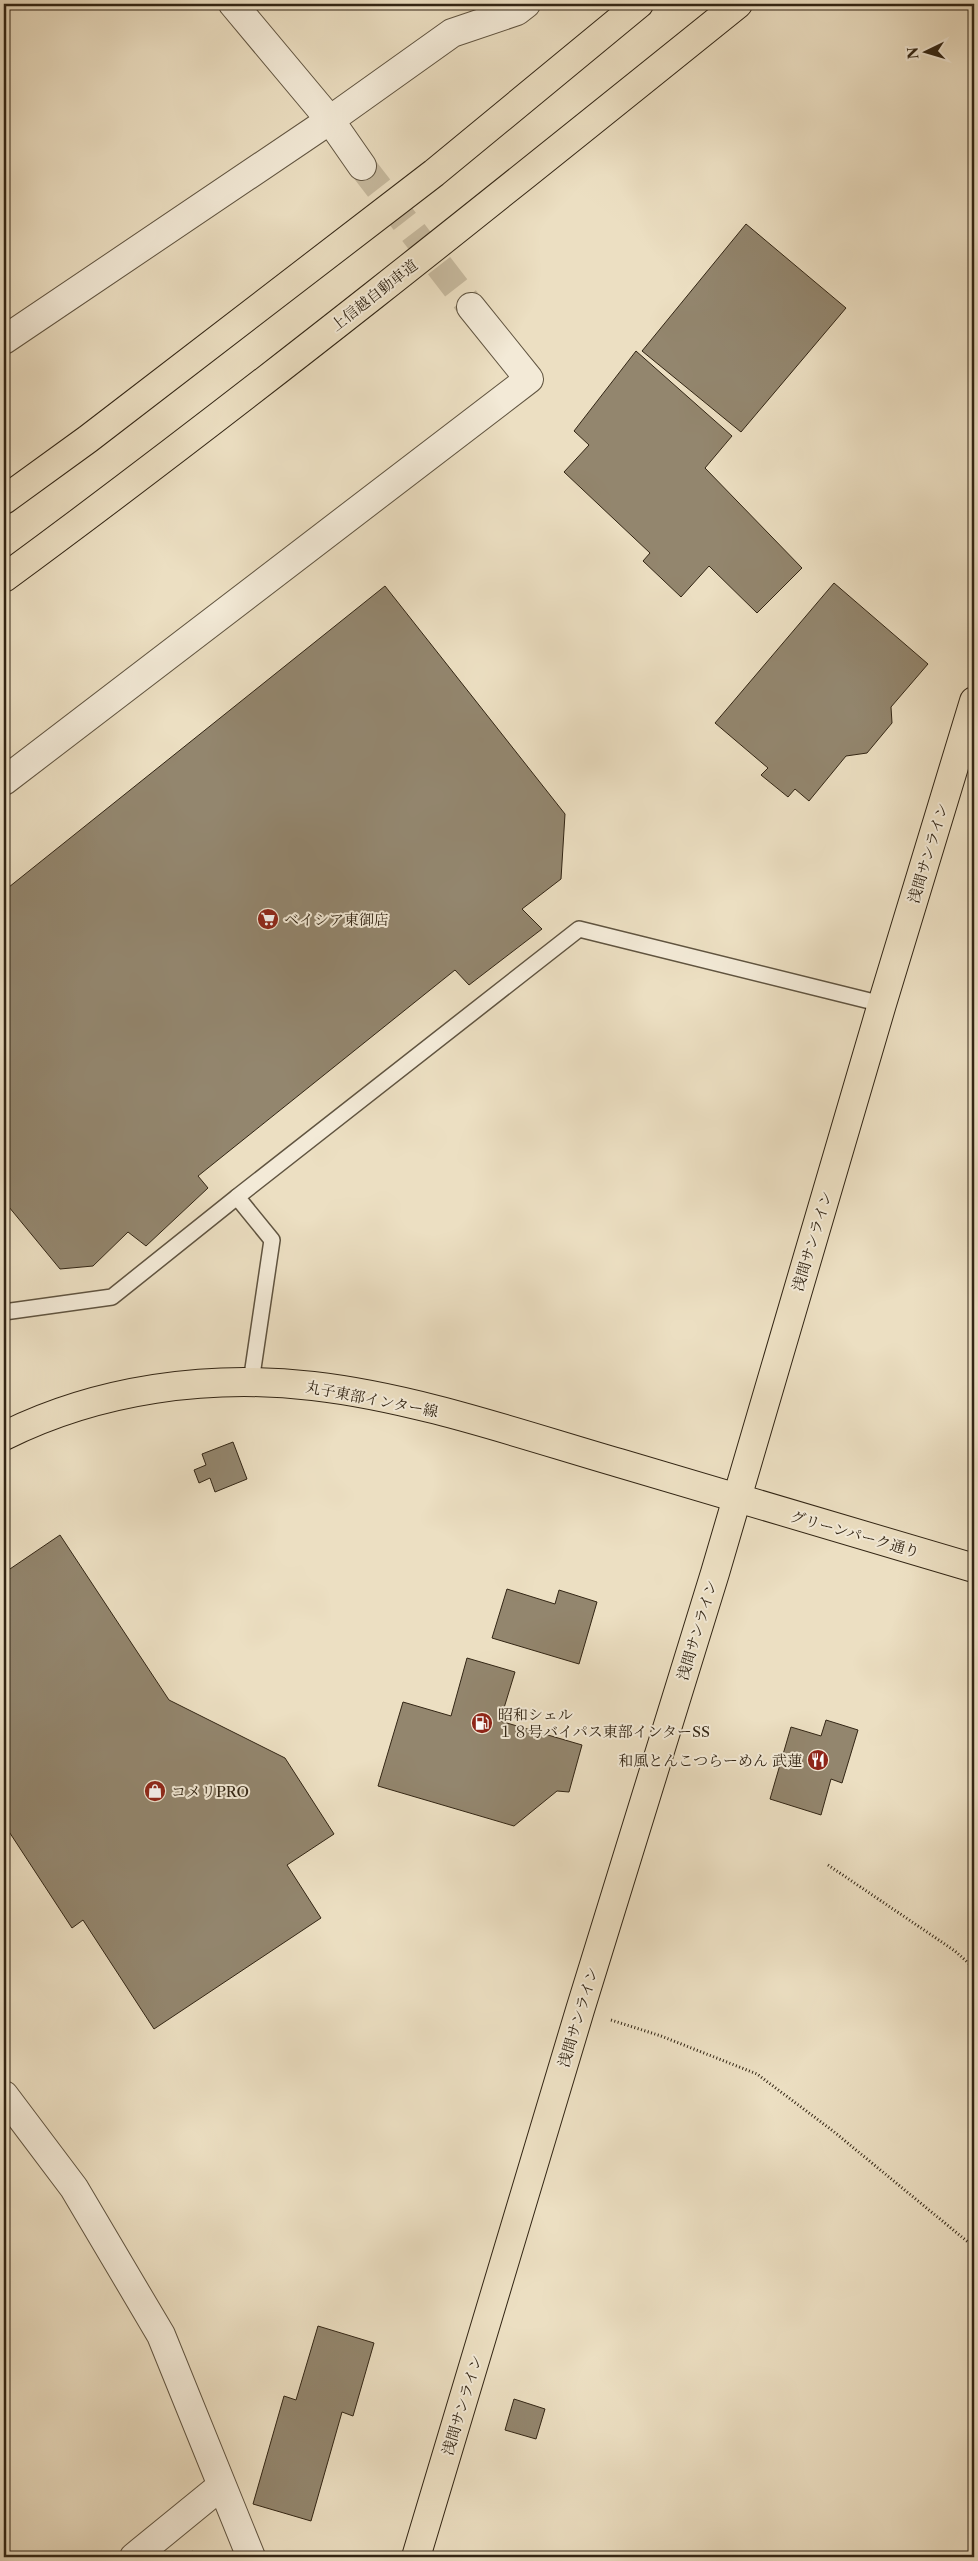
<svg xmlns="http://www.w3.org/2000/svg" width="978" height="2561" font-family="'Libre Caslon Text','Noto Serif JP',serif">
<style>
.building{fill:#93866e;stroke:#322514}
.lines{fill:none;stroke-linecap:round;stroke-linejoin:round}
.minor-tunnel{stroke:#c7ba9f;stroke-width:28;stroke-dasharray:28 14;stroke-linecap:butt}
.service-casing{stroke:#605440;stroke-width:18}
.minor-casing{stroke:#605440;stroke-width:30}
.tertiary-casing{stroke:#605440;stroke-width:30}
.primary-casing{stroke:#322514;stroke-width:30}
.motorway-casing{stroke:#322514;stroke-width:30}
.path{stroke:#322514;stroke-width:3;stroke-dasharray:1 2.5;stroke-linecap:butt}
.service{stroke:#f3ead7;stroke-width:15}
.minor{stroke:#f3ead7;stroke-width:28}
.tertiary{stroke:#f3ead7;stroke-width:28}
.primary{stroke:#ecdfc2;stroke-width:28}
.motorway{stroke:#ecdfc2;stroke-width:28}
.labels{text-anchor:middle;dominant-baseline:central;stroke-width:4;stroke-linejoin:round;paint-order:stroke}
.street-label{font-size:15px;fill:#322514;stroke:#f3ead7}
.poi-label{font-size:15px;fill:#322514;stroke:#f3ead7;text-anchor:start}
</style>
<rect width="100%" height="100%" fill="#ecdfc2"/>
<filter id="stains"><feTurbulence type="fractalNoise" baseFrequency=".004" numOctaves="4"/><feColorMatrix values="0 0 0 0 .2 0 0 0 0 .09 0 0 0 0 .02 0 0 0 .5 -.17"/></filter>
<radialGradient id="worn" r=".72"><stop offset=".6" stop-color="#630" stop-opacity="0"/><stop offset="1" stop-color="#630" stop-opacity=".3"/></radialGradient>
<g class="building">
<polygon points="746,224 846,308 741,432 642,351"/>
<polygon points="636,351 732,436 705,468 802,568 757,613 709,566 681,597 643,561 650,553 564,472 589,445 574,431"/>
<polygon points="834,583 928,664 891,707 892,723 867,753 846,756 809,801 795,789 788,797 761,775 768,768 715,723"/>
<polygon points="385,586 565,814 561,879 522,909 542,929 469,985 455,970 198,1176 208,1188 146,1246 128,1232 93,1266 60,1269 4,1201 4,891"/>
<polygon points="233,1442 247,1479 215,1492 210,1478 199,1483 194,1470 206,1465 202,1454"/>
<polygon points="60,1535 169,1700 285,1758 334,1834 287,1865 321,1918 154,2029 83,1920 72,1928 4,1824 4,1573"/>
<polygon points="507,1589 555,1604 559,1590 597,1602 579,1664 492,1638"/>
<polygon points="467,1658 515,1672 500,1721 582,1745 569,1792 557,1791 514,1826 378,1786 403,1702 451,1716"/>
<polygon points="826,1720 858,1730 842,1783 831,1779 821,1815 770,1799 791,1727 821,1736"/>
<polygon points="318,2326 374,2343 353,2416 342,2412 311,2521 253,2504 284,2396 296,2400"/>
<polygon points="514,2399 545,2409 536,2439 505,2430"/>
<polygon points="193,2551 198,2557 185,2557"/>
</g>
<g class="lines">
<polyline class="minor-tunnel" points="362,166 471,307"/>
<g class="service-casing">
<g id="service">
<polyline points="4,1312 112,1297 237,1197"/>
<polyline points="251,1382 272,1240 237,1197 579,929 882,1004"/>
</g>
</g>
<g class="minor-casing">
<g id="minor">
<polyline points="330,120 362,166"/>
<polyline points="4,340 330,120 452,33 517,11 526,4"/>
<polyline points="4,781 529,379 471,307"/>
<polyline points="134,2557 221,2486"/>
</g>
</g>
<g class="tertiary-casing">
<g id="tertiary">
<polyline points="233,4 330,120"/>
<polyline points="4,2095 74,2188 161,2335 251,2557"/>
</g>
</g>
<g class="primary-casing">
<g id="primary">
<path d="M4,1436c94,-47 205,-62 309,-50 105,12 212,50 313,79 116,35 232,69 348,103"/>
<polyline points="416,2557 580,2010 715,1573 882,1004 974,701"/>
</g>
</g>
<g class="motorway-casing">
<g id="motorway">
<polyline points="4,500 88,439 434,173 639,4"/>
<path d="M4,578c250,-184 492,-379 734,-574"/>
</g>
</g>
<g class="path">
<polyline points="828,1865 955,1951 974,1968"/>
<polyline points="611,2020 661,2036 757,2074 833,2131 974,2247"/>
</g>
<use href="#service" class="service"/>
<use href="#minor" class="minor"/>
<use href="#tertiary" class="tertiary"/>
<use href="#primary" class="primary"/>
<use href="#motorway" class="motorway"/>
</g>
<defs>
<g id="supermarket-disc" transform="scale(1.125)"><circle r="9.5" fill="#8f2418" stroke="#f3ead7"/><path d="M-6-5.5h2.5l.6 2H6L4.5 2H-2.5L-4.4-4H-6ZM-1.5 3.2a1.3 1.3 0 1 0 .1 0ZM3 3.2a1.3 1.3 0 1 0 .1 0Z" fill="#fff"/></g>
<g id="fuel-disc" transform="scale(1.125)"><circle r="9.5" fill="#8f2418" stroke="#f3ead7"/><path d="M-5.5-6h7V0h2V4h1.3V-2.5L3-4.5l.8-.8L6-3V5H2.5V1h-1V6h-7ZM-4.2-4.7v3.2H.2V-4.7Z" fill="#fff"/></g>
<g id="restaurant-disc" transform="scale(1.125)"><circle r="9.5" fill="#8f2418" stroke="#f3ead7"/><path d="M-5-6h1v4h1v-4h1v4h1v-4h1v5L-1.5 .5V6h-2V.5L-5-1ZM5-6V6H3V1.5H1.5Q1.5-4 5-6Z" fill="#fff"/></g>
<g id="shop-disc" transform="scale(1.125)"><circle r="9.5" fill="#8f2418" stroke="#f3ead7"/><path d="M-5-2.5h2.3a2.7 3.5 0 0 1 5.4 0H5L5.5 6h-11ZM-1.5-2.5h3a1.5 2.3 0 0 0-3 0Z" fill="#fff"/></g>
</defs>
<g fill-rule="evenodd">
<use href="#supermarket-disc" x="268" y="919"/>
<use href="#fuel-disc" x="482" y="1723"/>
<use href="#restaurant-disc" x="818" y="1760"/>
<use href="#shop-disc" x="155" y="1791"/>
</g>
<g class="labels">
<g class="street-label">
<text transform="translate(374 295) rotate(-38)">上信越自動車道</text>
<text transform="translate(928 853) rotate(-73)">浅間サンライン</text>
<text transform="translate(812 1241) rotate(-73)">浅間サンライン</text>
<text transform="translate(372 1399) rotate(11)">丸子東部インター線</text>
<text transform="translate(855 1534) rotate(16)">グリーンパーク通り</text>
<text transform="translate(697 1630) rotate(-73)">浅間サンライン</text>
<text transform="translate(578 2017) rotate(-73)">浅間サンライン</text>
<text transform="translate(462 2405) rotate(-73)">浅間サンライン</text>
</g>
<g class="poi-label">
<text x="284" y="919">ベイシア東御店</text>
<text x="498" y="1714">昭和シェル<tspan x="498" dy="17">１８号バイパス東部インターSS</tspan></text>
<text x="802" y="1760" text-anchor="end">和風とんこつらーめん 武蓮</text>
<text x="171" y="1791">コメリPRO</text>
</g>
</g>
<rect width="978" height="2561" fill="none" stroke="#ecdfc2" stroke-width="20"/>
<rect x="5" y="5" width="968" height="2551" fill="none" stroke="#322514" stroke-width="2.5"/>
<rect x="10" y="10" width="958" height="2541" fill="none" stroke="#322514"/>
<g transform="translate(926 52) rotate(265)" stroke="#f3ead7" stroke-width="4" paint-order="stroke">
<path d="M0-4L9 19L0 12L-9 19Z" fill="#322514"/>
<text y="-8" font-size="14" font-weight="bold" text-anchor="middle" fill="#322514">N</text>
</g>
<rect width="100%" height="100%" filter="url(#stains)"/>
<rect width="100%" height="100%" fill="url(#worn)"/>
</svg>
